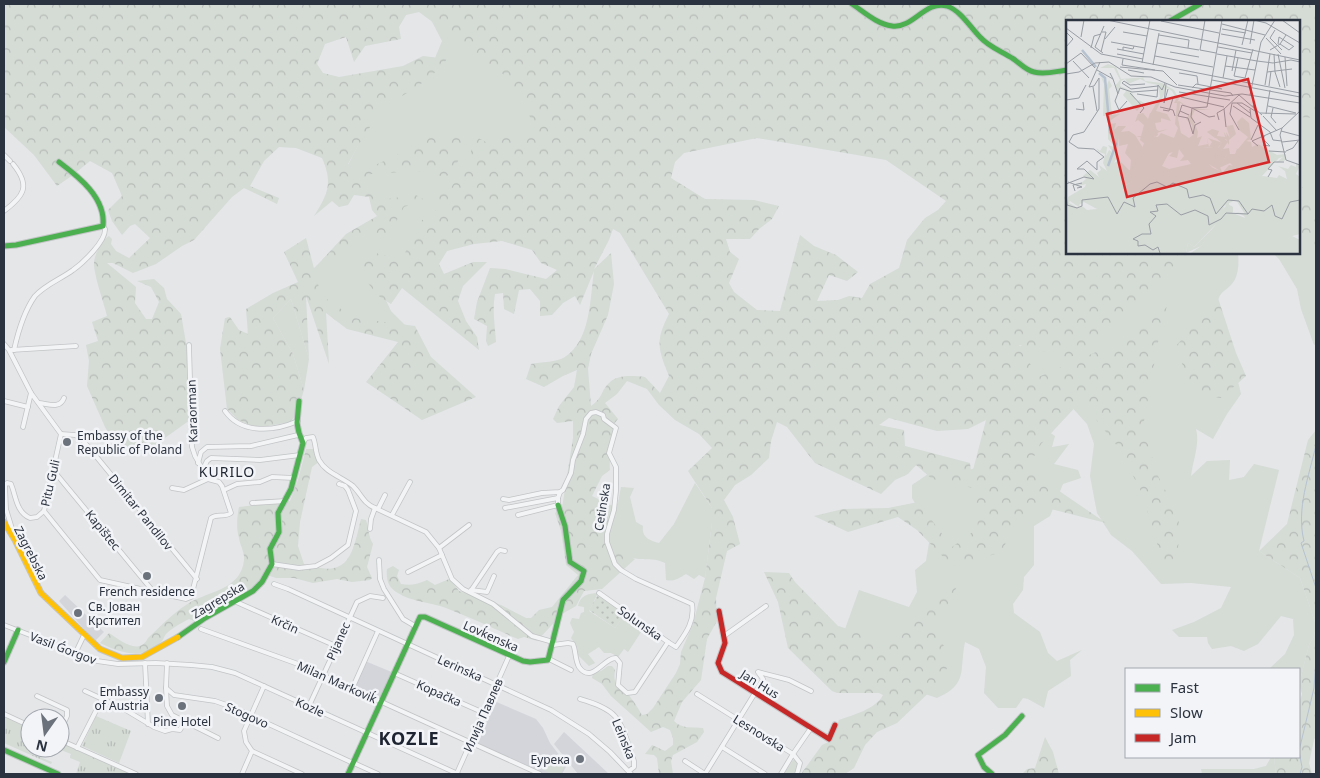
<svg xmlns="http://www.w3.org/2000/svg" width="1320" height="778" font-family="'Noto Sans',sans-serif">
<style>
.built{fill:#d3d5db}
.grass{fill:#d5dbd5}
.forest{fill:url(#forest-crowns);fill-rule:evenodd}
.park{fill:url(#park-tufts)}
.garden{fill:url(#garden-dots)}
.lines{fill:none;stroke-linecap:round;stroke-linejoin:round}
.stream{stroke:#b6c2d0;stroke-width:1}
.street-casing{stroke:#c2c4c6;stroke-width:5.5}
.fast-casing{stroke:#c2c4c6;stroke-width:7}
.slow-casing{stroke:#c2c4c6;stroke-width:7}
.jam-casing{stroke:#c2c4c6;stroke-width:7}
.street{stroke:#f3f4f5;stroke-width:4}
.fast{stroke:#4caf50;stroke-width:5}
.slow{stroke:#ffc107;stroke-width:5}
.jam{stroke:#c62828;stroke-width:5}
.poi-dot{fill:#6c727b;stroke:#f2f4f7;stroke-width:2}
.labels{text-anchor:middle;dominant-baseline:central;stroke-width:5;stroke-linejoin:round;paint-order:stroke}
.street-label{font-size:12px;fill:#2c3340;stroke:#f2f4f7}
.poi-label{font-size:12px;fill:#2c3340;stroke:#f2f4f7;text-anchor:start}
.neighbourhood-label{font-size:14px;letter-spacing:1px;fill:#1e2431;stroke:#f2f4f7}
.district-label{font-size:18px;font-weight:bold;letter-spacing:1px;fill:#1e2431;stroke:#f2f4f7}
.inset-river{fill:none;stroke:#b6c2d0;stroke-width:2.5}
.inset-road{fill:none;stroke:#9a9ea5;stroke-width:1}
.view{fill:#d62828;fill-opacity:0.15;stroke:#d62828;stroke-width:2.5}
.inset-edge{fill:none;stroke:#2c3340;stroke-width:2.5}
</style>
<defs>
<pattern id="forest-crowns" width="20" height="18" patternUnits="userSpaceOnUse" patternTransform="scale(1.25)"><rect width="20" height="18" fill="#d5dbd5"/><path d="M2 6a3 3 0 1 1 6 0M12 15a3 3 0 1 1 6 0" fill="none" stroke="#b7bcb8"/></pattern>
<pattern id="park-tufts" width="24" height="20" patternUnits="userSpaceOnUse" patternTransform="scale(1.25)"><rect width="24" height="20" fill="#d5dbd5"/><path d="M3 7l-1-3M5 7V3M7 7l1-3M15 17l-1-3M17 17v-4M19 17l1-3" fill="none" stroke="#b7bcb8"/></pattern>
<pattern id="garden-dots" width="8" height="8" patternUnits="userSpaceOnUse" patternTransform="scale(1.25)"><rect width="8" height="8" fill="#d5dbd5"/><path d="M2 2h.1M6 6h.1" fill="none" stroke="#b7bcb8" stroke-width="1.8" stroke-linecap="round"/></pattern>
</defs>
<rect width="100%" height="100%" fill="#e4e6e8"/>
<g class="built">
<polygon points="65,595 104,632 95,641 59,601"/>
<polygon points="365,661 394,673 380,701 352,689"/>
<polygon points="492,700 536,719 543,728 550,743 567,765 562,774 546,774 473,741"/>
<polygon points="564,732 609,774 578,774 554,744"/>
</g>
<g class="grass">
<polygon points="428,14 507,70 539,131 382,292 391,311 408,328 349,319 317,292 311,271 327,255 359,234 387,230 369,191 348,165 375,111 433,63 442,41"/>
<polygon points="1316,99 1316,344 1314,345 1301,309 1297,289 1279,259 1273,253 1299,252 1299,104"/>
<path d="M1174,253h64c1,9 1,24 -7,32 -7,7 -9,5 -13,15l23,94 -14,20 -14,25 -17,-10c4,15 -3,31 -5,47l16,-15 23,-1 -1,20 15,-3 10,-13 25,6 -20,81 41,27 16,47 -2,11 -5,9 -10,39v-15h-30l16,-15 9,-19 -1,-16 -12,-3 -23,28 -14,7 -13,-5 -19,3 -4,-6 -1,-6h-28l-7,-7 22,-8 27,-14 10,-21 -40,-4 -30,1 -29,-33 -21,-16 -14,-22 -7,-37 4,-32 -7,-20 -19,-21 -25,25 12,8 -3,11 17,-3 -15,20 24,6 3,8 -18,6 -13,32 -16,10v39l-10,12 -1,13 -10,14 1,9 26,19 8,21 9,8 25,-11 -12,10 1,16 -23,15 -4,17 -16,-9 -5,-1 -7,10h-18l-14,-15 2,-26 -7,-18 -14,-7c-6,27 4,42 -28,56l-30,-10 -68,-42 20,-56 50,17 8,-15 -2,-22 11,-9 5,-30 -19,-33v-13l19,-13h31l20,-6 6,-20 -7,-89 68,-19z"/>
<polygon points="291,299 309,359 304,390 293,354 273,318"/>
<path d="M695,483l17,25v15l-7,55 -6,-3 -5,4 -8,-5c-7,4 -12,8 -20,6l-1,-17c-12,-6 -20,-2 -32,-5 -9,-1 -18,-7 -27,-11l-1,-13 10,-27 3,-4 3,-16 13,1 -4,9 6,25 7,4c-2,11 7,15 16,17l15,-19z"/>
<path d="M598,593l-9,18 26,17 11,-16 19,14 -17,26 -4,-3 -6,8 -7,-4h-7l-5,-6 -11,7 7,9 -6,3 -12,-12 -3,-12 -3,-4 3,-6 -4,-9 2,-5 7,1 2,-6 3,-1v-5l-6,-1c2,-10 10,-13 20,-13z"/>
<polygon points="1271,757 1274,757 1276,774 1202,774 1201,769 1254,769 1266,766"/>
<polygon points="544,758 564,767 561,774 551,774 539,768"/>
<polygon points="793,760 795,760 798,764 794,774 784,774"/>
</g>
<g class="forest">
<path d="M4,4h1312v114l-17,-1v-96h-231v231l134,1 -132,105 -51,-13 16,27 -6,9 81,-35 58,-44 -9,35 -15,84 11,49 24,47 -1,41 -15,5 -21,-70 -24,-46 -37,-46 -40,43 -14,25 79,54 -67,-17 -27,14 -9,32 -51,14 -35,-36 -19,-13 -50,15 -34,-16 29,-7 45,-1 30,-6 34,45 26,-19 -5,-58 13,-50 -18,9 -31,2 -48,-13 -10,7 25,5 1,16 65,17 3,25 -41,-9 -16,-14 -8,9 -13,6 -14,14 -66,-31 -28,-36 -10,-5 -6,19 -2,17 -18,17 -16,10 -11,15 9,17 7,27 -13,7 -11,47 1,23 -10,18 -6,41 -19,22 -8,19c7,8 19,6 29,7l1,4 -7,10 -24,13 -2,6 2,13h-14l-2,-16 -3,-3 -9,-1 7,-9 13,6 8,-6v-7l-3,-8 -7,-3 -12,5 -40,-36 -9,-12 -10,-6 1,-5 8,-2 7,-5h4l3,4c-3,19 7,16 16,28 4,5 8,12 11,17l5,-1 6,-6 23,-35 4,-9 1,-12 12,-28 12,-46 7,-55v-15l-24,-37 24,-23 -13,-14 -24,-14 -16,-15 -12,-16 -20,-8 -10,13 -12,9 13,16 -5,6c4,15 -5,29 -3,45l-8,6 -10,20 23,11 -10,27 2,13 28,12 -33,30 -18,2 -8,15 -14,8 -25,27 -13,-4 -6,2c-24,-10 -48,-22 -72,-31 -15,-6 -35,-6 -48,-15 -10,-6 -12,-13 -11,-24l6,-3 6,4 -2,6 4,8c10,2 17,0 26,-4l8,5 14,-6 2,1 8,11 42,14 25,13h5l8,-8 13,-3 26,-32 -12,-10 -5,-34 -6,-18 7,-5 11,-70v-17l-16,2 -4,-4 6,-13 15,-19 3,-17 -14,6 -19,11 -18,-8 5,-15c10,-2 26,-2 34,-7 26,-17 25,-59 29,-86l-14,34 -5,-9 -12,7 -11,12 -12,1v-15l-10,-12 -11,1 -5,24 -10,-5 -1,-16 -8,1c-3,17 0,31 1,48l-8,4 -2,-5 1,-15 -13,-7 3,-17 13,-34 15,1 41,10 11,-9 -16,-7 -9,-13 -30,-9 -28,3 -27,7 -8,13 5,10 29,-12h14l-24,24 -5,15 8,20 11,16 2,13 -77,-62 -11,16 -14,-9 -22,-29 10,-8 7,-14 6,10 25,4 14,-34 19,-14 3,-22 13,-2 18,-26 3,-25 22,12 8,-17 15,12 19,-14 -34,-54 -84,-62 -13,3 -7,12 2,12 -36,7 -11,16 -8,-25 -21,7 -8,20 6,9 16,4 64,-11 20,-10 24,3 -9,11 -21,17 -35,21 -24,38 -10,18c23,13 58,-17 79,-27 9,-4 24,-4 35,-5 3,17 -3,33 -16,45l-29,-6 -46,3 -2,8 11,15 7,2 29,-4 9,5 -21,7 -7,13 -2,13 -15,6 -17,-4 -16,16 -25,9 24,-26 31,-18 -5,-6 -3,-13 -15,-2 -6,10 -9,2 -7,-6 -18,15c14,-22 19,-33 8,-58l-26,-10 -17,-1 -15,14 -14,25 29,12 -2,6 -33,-16 -12,9 -38,43 -12,6 -26,18 -23,9 -20,-10h-6l29,24 -1,16 11,16h6l7,-17 -8,-15 -14,-6 17,-2 10,9 3,11 14,15 6,35 3,71 -35,25 -20,8 -7,-2 -17,-14 -6,-10 -18,-41 2,-25 -3,-16 12,-4 -6,-19 15,-6c-4,-16 -11,-34 -13,-50 -1,-9 7,-26 15,-30l3,3 -1,5 5,7 13,7 21,-20 -15,-14 -5,2 -8,9 -10,-14 -4,-11 14,-14 -10,-23 -22,-12 -17,14 -16,11 -23,-31 -30,-28zM757,138l129,22 60,41 -8,9 -13,8 -18,22 -8,28 -29,16 -8,14 -13,-2 -11,4 -21,1 12,-26 18,6 11,-9 -22,-17 -22,-9 -14,-11 -20,76 -23,-1 -23,-18 -5,-9 10,-24 -9,-7 -4,-13h24l9,-10 13,-10 7,-13 -25,-6 -49,-1 -34,-21 4,-16 9,-9zM613,229l7,4 49,81c-14,27 -11,35 0,62l-9,17 -15,-16c-12,-1 -27,-3 -36,6 -8,7 -6,15 -18,23l-3,-37 3,-15 17,-39 6,-31 -3,-31 -17,16 15,-29z"/>
<polygon points="1299,182 1316,210 1316,251 1299,247"/>
<polygon points="306,238 321,295 354,318 415,326 431,357 476,397 422,420 366,382 398,342 347,329 326,313 329,364 306,296 309,359 291,299 273,318 293,354 304,390 296,415 290,422 262,427 250,425 238,420 227,409 220,349 225,318 230,317 239,330 248,334 246,309 273,293 298,282 284,252"/>
<polygon points="1218,298 1236,353 1246,376 1221,398 1195,394 1175,347"/>
<polygon points="1316,430 1316,731 1309,763 1312,774 1276,774 1274,757 1299,757 1299,704 1302,694 1299,684 1309,645 1314,636 1316,625 1300,578 1259,551 1287,524 1308,440"/>
<path d="M306,449h9l5,12 -8,6 -12,55 -2,24 6,18c45,15 48,-8 57,-45l5,1c3,9 2,16 7,24l-6,23 5,11 -2,2 -18,2 -15,-3 -24,4 -19,-5h-18l-9,-3c-22,21 -47,33 -73,46l-5,-2c-8,4 -17,9 -23,15 -2,2 -2,5 -4,7 -19,20 -41,12 -62,2l9,-10c12,8 30,23 39,5 12,-11 24,-24 38,-33 20,-14 55,-14 58,-45 1,-7 -4,-15 -5,-22 -3,-10 -2,-21 0,-31l51,-6 8,-21z"/>
<path d="M965,571l-31,60 18,27 -12,24 -43,41 -20,9 -12,13 -11,23 -9,6h-44l21,-29 9,-4 8,-21c14,-5 37,-11 44,-25l-4,-2h-42l-5,-2 -44,-43 -10,-46 -14,-30 25,1 6,9 43,44 49,15z"/>
<polygon points="1045,737 1053,752 1059,774 1022,774 1027,769 1035,768"/>
</g>
<g class="park">
<polygon points="96,716 131,731 119,763 82,746"/>
<polygon points="4,717 30,729 30,748 36,748 33,754 52,762 51,764 4,743"/>
<polygon points="63,743 65,744 130,774 76,774 80,762 70,758 71,754 61,750 60,753 58,752"/>
</g>
<polygon class="garden" points="599,593 626,612 615,628 589,610"/>
<g class="lines">
<g class="stream">
<path d="M1316,445c-7,31 -20,64 -12,96l-3,2 15,45"/>
<polyline points="1300,774 1302,767 1299,751 1314,688 1316,660"/>
</g>
<g class="street-casing">
<g id="street">
<polyline points="4,155 10,161"/>
<path d="M4,211c20,-15 27,-25 9,-47"/>
<path d="M4,344l5,6 22,43 30,41 -17,77 -7,6 -7,1c-14,-6 -14,-22 -19,-34l-4,-1 -2,2 1,24 8,26"/>
<polyline points="11,350 76,346"/>
<path d="M14,350c4,-18 10,-39 21,-54 11,-12 26,-17 38,-26 10,-7 33,-29 32,-41l-2,-3"/>
<polyline points="4,401 28,407"/>
<path d="M39,403c10,1 21,6 25,-5"/>
<path d="M225,411c17,24 50,20 73,10"/>
<polyline points="23,427 31,393"/>
<polyline points="61,434 75,435 81,438 197,579"/>
<path d="M303,443l3,-5 7,-1c3,7 2,15 6,23 7,13 23,17 34,26 8,8 11,18 22,22"/>
<polyline points="198,463 201,452 207,447 251,446 298,435"/>
<polyline points="53,470 152,590"/>
<polyline points="172,488 184,490 208,479 209,475 205,465 207,461 211,458 260,460 300,455"/>
<polyline points="224,490 237,484 260,482 272,477 294,478"/>
<path d="M503,499l6,1 33,-7 18,-1 3,-2 8,-17 2,-13 10,-26 3,-15 5,-6 5,-1 7,3 1,4 12,9 -7,25 7,14v24l-2,19 -7,24v8l8,22 6,6 15,9 56,25c3,17 -6,29 -16,43l-8,-5"/>
<polyline points="252,503 285,501"/>
<polyline points="505,508 558,498 560,492"/>
<polyline points="378,509 385,495"/>
<path d="M44,511l56,69 86,19 5,-2 20,-79c6,-5 14,0 20,-5l-9,-27 -3,-4 -11,-3 -13,-23 -3,-9 -3,-102"/>
<polyline points="392,515 410,482"/>
<polyline points="518,515 558,505 558,498"/>
<polyline points="370,529 371,519 375,508 426,532 439,548 452,579 463,589 493,604 532,636 553,642"/>
<polyline points="439,548 469,525"/>
<polyline points="379,560 380,579 384,589 403,619 415,626"/>
<polyline points="272,564 299,568 316,566 331,558 348,545 356,511 348,490 345,486 339,484"/>
<polyline points="408,572 442,555"/>
<polyline points="274,584 288,589 551,710 589,734 610,752 631,774"/>
<polyline points="471,590 487,592 494,576"/>
<polyline points="470,592 497,552 500,550 505,551"/>
<polyline points="234,601 336,646"/>
<polyline points="4,625 97,661 118,664 156,663 191,665 212,667 235,673 458,774"/>
<polyline points="201,629 298,664 540,774"/>
<polyline points="724,636 766,606"/>
<path d="M553,645l15,-2 5,1c3,7 2,16 6,23 13,18 25,-10 37,-9l4,5 -2,22 9,8 8,-1 33,-50 -69,-49"/>
<polyline points="75,654 84,635"/>
<polyline points="551,660 571,670"/>
<polyline points="145,663 148,724"/>
<polyline points="167,663 166,688 174,695 215,701 232,707 353,763"/>
<polyline points="394,673 484,713"/>
<polyline points="264,686 244,731 246,742 252,751 302,774"/>
<polyline points="166,688 167,706 172,715 218,738"/>
<polyline points="352,689 378,631"/>
<polyline points="85,691 124,709 154,727 165,731 172,729 180,730 185,721"/>
<polyline points="697,694 793,754 811,728"/>
<polyline points="37,696 67,710 67,716 60,732"/>
<path d="M580,699c43,12 40,23 54,62v6l-5,4"/>
<polyline points="309,706 357,602 370,596 383,598"/>
<polyline points="4,714 30,726"/>
<polyline points="60,740 136,774"/>
<polyline points="722,747 765,774"/>
<polyline points="77,748 102,699"/>
<polyline points="685,761 705,774"/>
<polyline points="356,764 378,774"/>
<polyline points="457,773 509,656"/>
<polyline points="242,774 252,751"/>
<polyline points="705,774 763,680 763,679 758,672 789,680 811,691"/>
<polyline points="781,774 793,754 800,763 797,774"/>
</g>
</g>
<g class="fast-casing">
<g id="fast">
<path d="M852,4c12,8 25,20 40,22 21,3 33,-26 55,-20 14,5 23,21 33,31 9,10 21,14 32,21 7,4 13,12 22,14 11,3 23,-1 34,-2"/>
<polyline points="1170,21 1200,4"/>
<path d="M4,246l12,-1 87,-19c3,-28 -24,-49 -44,-64"/>
<polyline points="178,637 205,618 253,591 262,582 272,564 270,549 279,532 278,513 291,489 303,443 299,433 297,423 299,401"/>
<polyline points="4,662 18,630"/>
<polyline points="4,750 58,774"/>
<polyline points="348,774 420,617 425,617 523,661 530,662 548,660 563,600 581,581 584,571 570,562 565,526 558,505"/>
<polyline points="992,774 984,767 978,755 1005,735 1022,716"/>
</g>
</g>
<g class="slow-casing">
<polyline id="slow" points="4,522 15,540 41,593 100,649 122,658 142,657 178,637"/>
</g>
<g class="jam-casing">
<polyline id="jam" points="719,611 725,643 718,663 722,672 829,739 835,725"/>
</g>
<use href="#street" class="street"/>
<use href="#fast" class="fast"/>
<use href="#slow" class="slow"/>
<use href="#jam" class="jam"/>
</g>
<g class="poi-dot">
<circle cx="67" cy="442" r="5"/>
<circle cx="147" cy="576" r="5"/>
<circle cx="78" cy="613" r="5"/>
<circle cx="159" cy="698" r="5"/>
<circle cx="182" cy="706" r="5"/>
<circle cx="580" cy="759" r="5"/>
</g>
<g class="labels">
<g class="street-label">
<text transform="translate(192 411) rotate(-92)">Karaorman</text>
<text transform="translate(50 483) rotate(-77)">Pitu Guli</text>
<text transform="translate(602 507) rotate(-81)">Cetinska</text>
<text transform="translate(141 512) rotate(51)">Dimitar Pandilov</text>
<text transform="translate(103 530) rotate(51)">Kapištec</text>
<text transform="translate(31 553) rotate(63)">Zagrebska</text>
<text transform="translate(218 600) rotate(-31)">Zagrepska</text>
<text transform="translate(640 623) rotate(35)">Solunska</text>
<text transform="translate(285 624) rotate(24)">Krčin</text>
<text transform="translate(491 636) rotate(24)">Lovḱenska</text>
<text transform="translate(338 641) rotate(-66)">Pijanec</text>
<text transform="translate(63 648) rotate(21)">Vasil Ǵorgov</text>
<text transform="translate(460 668) rotate(24)">Lerinska</text>
<text transform="translate(337 682) rotate(24)">Milan Markoviḱ</text>
<text transform="translate(760 684) rotate(32)">Jan Hus</text>
<text transform="translate(439 693) rotate(24)">Kopačka</text>
<text transform="translate(310 707) rotate(24)">Kozle</text>
<text transform="translate(247 715) rotate(24)">Stogovo</text>
<text transform="translate(483 715) rotate(-66)">Илија Павлев</text>
<text transform="translate(759 733) rotate(32)">Lesnovska</text>
<text transform="translate(624 739) rotate(68)">Leinska</text>
</g>
<g class="poi-label">
<text x="77" y="435">Embassy of the<tspan x="77" dy="14">Republic of Poland</tspan></text>
<text x="147" y="591" text-anchor="middle">French residence</text>
<text x="88" y="606">Св. Јован<tspan x="88" dy="14">Крстител</tspan></text>
<text x="149" y="691" text-anchor="end">Embassy<tspan x="149" dy="14">of Austria</tspan></text>
<text x="182" y="721" text-anchor="middle">Pine Hotel</text>
<text x="570" y="759" text-anchor="end">Еурека</text>
</g>
<g class="neighbourhood-label">
<text x="227" y="471">KURILO</text>
</g>
<g class="district-label">
<text x="409" y="738">KOZLE</text>
</g>
</g>
<g transform="translate(1066 20)">
<rect width="234" height="234" fill="#e4e6e8"/>
<path d="M77,93l5,6 2,-6 11,2v7l-6,1 3,12 -7,4 3,9 -24,35 -21,9 1,6 -6,4 3,-12 -26,7 -2,10 -9,-6 -1,2 9,5 -4,7 12,12 -10,10h-10l2,-40 17,-10 1,-3 -8,2 8,-7 -3,-3 7,-6 9,7 -2,-4 4,-3 -2,-5 8,6 -4,-8 2,-9 -6,-2 -3,-4 4,3 3,-5 4,1 -1,9 3,-6 3,2 -3,5 4,-4 -5,-8 6,2 3,10 -3,6 5,-3 11,11 1,-11 -6,-7 3,-9 -9,2v-9l-8,-6v-7l5,-1 -2,7 4,-4h8l-5,6 8,-1 6,4 8,13 2,-4 -5,-4 4,-15 -6,-5 -3,2 3,-8zM157,117l5,5 -7,8 6,4 -7,13 2,5 -15,-9 15,-20 -6,-5zM162,184l5,3v5l-16,12 -16,22 -15,7 2,-10 6,4 35,-35 -6,-3 4,-4 2,3z" fill="#d5dbd5"/>
<path d="M42,44l8,3 5,12 26,-2 -4,1 2,3 17,2 12,7 5,9 -2,3 2,-1 8,5 -7,-3 -2,16 3,14 8,5 4,-3 -1,-10 -6,-6 8,-11 17,2h-16l-3,6 6,16 -1,6 5,-2 -4,10 10,-2 -1,-6 2,9 -7,1 12,-1h-5l3,-5 -4,-4 15,5 -4,3 -5,12v2l-6,3 5,5 10,4 6,-7 4,1 -3,-3 -11,5 8,-14 -11,6 -1,-4 9,-2 -6,-2 9,-9 -4,6 6,-1 1,6h5l2,-5 -3,-1 4,1 10,-12 -9,-7 -2,-8 5,-5 7,6 2,16 -5,2 5,1 1,5 6,-3 19,11 9,-1v6l-10,3 7,-6 -4,1 -17,18 15,2 2,-3 8,4 -2,-8 -7,-5 10,3 3,-4 5,2v-4l4,2 -4,9 4,3v57l-8,2 8,4v13h-109l10,-7 15,-22 -22,23 -6,-4 -2,10h-120v-17l7,1 11,-9 -12,-4 -3,3 2,5 -5,1v-8l8,-14 8,-5 5,4 10,-1 -13,-7 -6,3 2,-9h-5l11,-4 23,-18 5,8v-5l10,8 5,-1 4,-11 -8,5 -7,-7 13,-1 13,-17 -9,8v-13l-7,-14 14,14 4,-9 -10,-3h8l3,-6 5,-3 7,4 9,-2 -11,4 -5,-4 -2,3 1,4 7,1 3,-4 13,5 4,-10 -3,-4 2,-21h-3l2,-4 -4,-8 -5,-3 -11,23 11,3 4,7 -14,-4 -7,10v-13l10,-17 -2,-12 -10,-2 -8,-4 -12,5 -3,-5 -4,2 -1,5 11,5 6,11 2,-2 5,3 -7,8 -14,-16 4,-5 -7,-2 -1,6 -4,-8 5,-6 -6,-12h-14zM113,129l5,7 -4,5 8,-1 3,4 -22,5 -7,-3 7,-13 4,-1 -4,4 8,2zM170,180l9,14 -9,-2 8,4 1,2 -22,-9 2,-4 4,3v-5zM35,57l5,4v6l3,-7 3,6 -3,3 3,26 8,-1 -9,6v11l8,6 -2,13 -10,20 -1,-6 9,-17 -7,-8v-23h-5l1,-32zM167,105l3,9 -7,6v5l-3,-6 -11,-1 -8,-6 5,-3 7,2 -2,5 8,1 -1,-5 3,5 -1,-5 4,6 -4,-12z" fill="#d5dbd5" fill-rule="evenodd"/>
<path class="inset-river" d="M16,30l14,17M33,53l6,5 5,54 6,12 -8,22"/>
<path class="inset-road" d="M41,0l193,40M188,0l12,3 34,20M216,0l18,13M95,1l58,12M156,4l43,11M0,8l35,26 199,39M156,9l24,4M209,10l-5,8 12,12M0,12l7,7 -7,8M57,12l24,4M155,14l34,6M93,15l30,5 -1,8M15,17l3,-17M200,18l15,16M39,19l10,-12M45,22l34,6M91,23l42,7M184,24l4,-24M212,24l1,-7 14,9M214,24l9,6 5,-4M176,25l6,-25M152,27l34,6M25,28l3,-12 7,-2M51,29l27,5M57,30v-3l10,2 1,-3M134,30l5,-30M134,30l16,3M204,30l10,-6 6,-9M35,32l5,-20h-4M104,32l29,5M37,33l-8,-6 9,-21M51,34l26,5M151,34l40,7M208,34l1,18 5,15M212,34l7,34M89,36l58,11M219,37l2,29M172,38l-4,18 11,2 8,-29M57,39l-1,6 33,5M7,41l16,17M191,41l16,2 18,-3 9,2v5M76,43l8,-43M0,44l15,-11 14,15M87,45l6,-32M159,46l30,4M54,47l43,4M31,50l16,9 -3,-6M62,50l16,3M97,51l14,14M166,51l4,-21M201,52l25,-3M113,53l18,3 1,8M0,54l13,-2 16,-9 14,-1 22,14 20,1 24,10 50,9 17,-2 58,9M157,58l4,-22M47,59l5,15M146,60l88,17M56,63l9,6 27,-3M56,63l2,-2 6,4 15,-1M100,64l-2,19 4,-14M112,65l53,8 2,3M199,65l5,-31M203,66l2,-15M27,67l4,24M126,68l4,-4 26,5M113,72l51,8M64,73l14,15 -4,5M71,74l20,3 1,-12 4,5 3,-7M184,75l11,-53 14,-22M115,77l43,10M0,80l13,-2 7,-13M61,81l-8,9 -4,-9 5,-13 12,4 26,-2M171,83l13,10M167,86l17,11M202,86l28,7M94,87l13,3 2,6M126,88l15,-1 15,-87M126,88l17,9 6,-1M126,88l-1,9 4,6M207,88l-2,9 5,6M10,89l8,1 -1,-8M158,89l15,-14 23,20M158,89l2,18M184,89l1,9 19,14M97,90l6,1 4,-13M114,91l-2,5 10,2 5,16 2,-9 6,-3M234,91l-18,17 -2,7 6,25 14,5M194,93l36,1M200,94l4,-24M123,95l-9,-4 2,-6 10,3M197,96l14,15M153,100l-2,-7 7,-4M173,110l-9,-16 2,-11h10l13,8 -2,-6M215,111l19,5M204,112l3,8 9,1M185,120l7,-15M216,122l18,-2M197,125l7,1 -7,-7 2,-4M192,126l-6,-5 30,-13M203,131l17,1M220,131l7,-3 5,-7M202,157l4,-7 -4,-1 6,-7h10M2,162l14,5 -5,1M0,164l18,-7 10,2 -10,-10h-7l10,-8 10,9v-8l7,-5 -10,-8 -16,-1 -9,-6 4,-7 11,-3 15,-23v-31l-5,8 -5,1 11,-25M9,171l-2,-6 9,-2M0,172l1,13 10,3 5,-2v-6l26,-3 9,17 7,-12 11,5 -2,-9 17,-14 7,-2 10,5 6,-4 14,6 2,9 14,-3 7,3 6,16 12,-14 11,1 9,13M182,194l4,-5 12,2 8,-6 3,11 7,3 8,-17 10,-2M94,233l-2,-6 -5,3 -8,-5 -7,1v-5l-5,-2 9,-5h9l-2,-10 7,-8 -6,-4 8,-1 -2,-6 11,-1 14,11 14,-5 13,6 1,9 12,-6 5,-6 22,1"/>
<path class="view" d="M182,59l21,83 -142,35 -20,-83z"/>
<rect width="234" height="234" class="inset-edge"/>
</g>
<rect width="1320" height="778" fill="none" stroke="#2c3340" stroke-width="10"/>
<rect x="1125" y="668" width="175" height="90" fill="#f2f4f7" stroke="#a3a7ae"/>
<rect x="1135" y="684" width="25" height="8" fill="#4caf50" stroke="#a3a7ae"/>
<text x="1170" y="693" font-size="15" fill="#2c3340">Fast</text>
<rect x="1135" y="709" width="25" height="8" fill="#ffc107" stroke="#a3a7ae"/>
<text x="1170" y="718" font-size="15" fill="#2c3340">Slow</text>
<rect x="1135" y="734" width="25" height="8" fill="#c62828" stroke="#a3a7ae"/>
<text x="1170" y="743" font-size="15" fill="#2c3340">Jam</text>
<g transform="translate(45 733) rotate(194)"><circle r="24" fill="#f2f4f7" stroke="#a3a7ae"/>
<path d="M0-4L9 19L0 12L-9 19Z" fill="#6c727b"/>
<text y="-8" font-size="14" font-weight="bold" text-anchor="middle" fill="#2c3340">N</text>
</g>
</svg>
